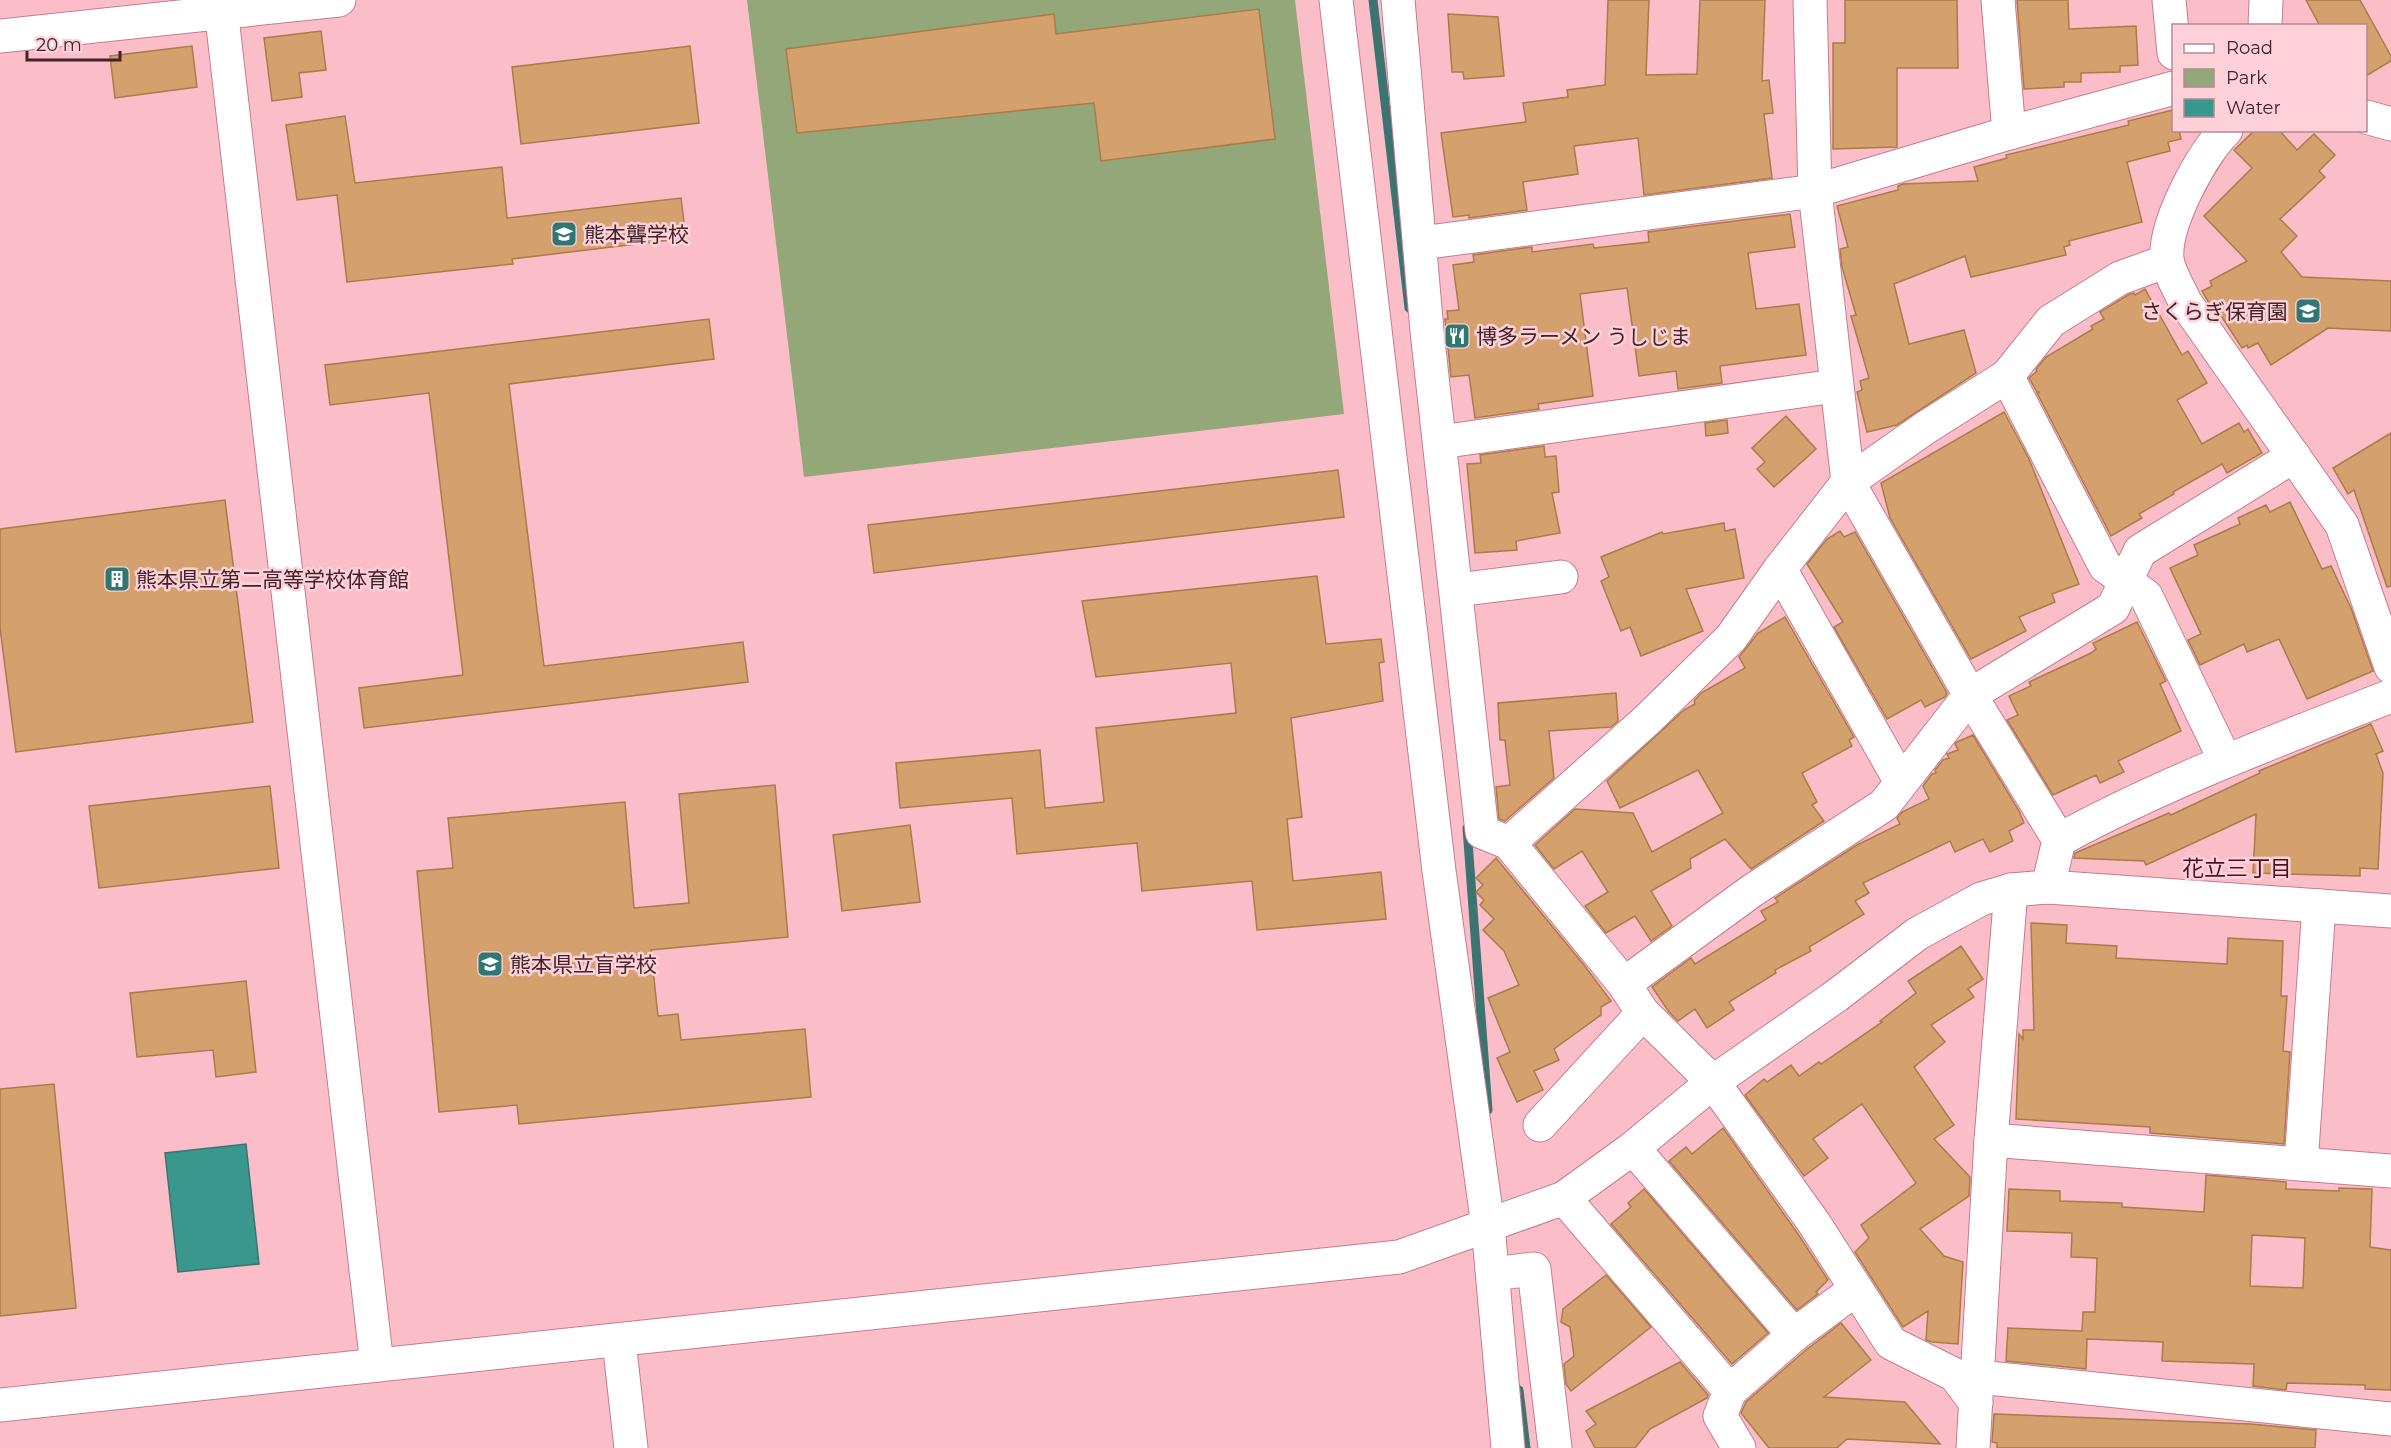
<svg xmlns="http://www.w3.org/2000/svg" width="2391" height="1448" font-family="Montserrat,'Noto Sans JP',sans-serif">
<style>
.green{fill:#94a778}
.water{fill:#39978e;stroke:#3b7470;stroke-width:1.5}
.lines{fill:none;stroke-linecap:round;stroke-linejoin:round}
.stream{stroke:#3b7470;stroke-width:9}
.building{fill:#d3a06e;stroke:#ab7b49;stroke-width:1.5;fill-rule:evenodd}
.street-casing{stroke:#c47d8c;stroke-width:35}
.secondary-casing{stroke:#c47d8c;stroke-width:35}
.street{stroke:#fff;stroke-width:33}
.secondary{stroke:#fff;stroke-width:33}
.labels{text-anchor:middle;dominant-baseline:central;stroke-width:5;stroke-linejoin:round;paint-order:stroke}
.poi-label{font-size:21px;fill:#40242a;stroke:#fed0d8;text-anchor:start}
.neighbourhood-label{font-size:22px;fill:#4b1022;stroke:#fed0d8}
</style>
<rect width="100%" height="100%" fill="#fbbec9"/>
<polygon class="green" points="747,0 1295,0 1344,414 804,477"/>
<polygon class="water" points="246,1144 259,1264 178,1272 165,1153"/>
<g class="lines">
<g class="stream">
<polyline points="1373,0 1409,308"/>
<polyline points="1467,828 1488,1110"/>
<polyline points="1519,1390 1526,1448"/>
</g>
</g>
<g class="building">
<polygon points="1608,0 1649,0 1646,75 1697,74 1700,0 1765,0 1762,81 1769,80 1773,113 1764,114 1772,178 1644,195 1638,138 1574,146 1578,174 1523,182 1527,210 1469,218 1469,215 1453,217 1441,133 1526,122 1523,103 1568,97 1567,90 1605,85"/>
<polygon points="1845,0 1957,0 1958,68 1897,68 1897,147 1833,149 1833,43 1845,43"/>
<polygon points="2017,0 2068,0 2069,29 2136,26 2138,65 2120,66 2120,72 2081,73 2081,82 2064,82 2064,87 2024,89"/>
<polygon points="2306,0 2360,0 2391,56 2391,61 2366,76 2366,26 2320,26"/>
<polygon points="1259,9 1275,139 1101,161 1094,103 797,133 786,49 1054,14 1056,34"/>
<polygon points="1448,14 1498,17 1504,76 1464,79 1463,72 1452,72"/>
<polygon points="321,31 326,70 299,73 302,97 272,101 264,38"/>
<polygon points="192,46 197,87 115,98 110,56"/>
<polygon points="690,46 699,123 521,144 512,67"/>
<polygon points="2173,110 2174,130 2179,130 2181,139 2168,142 2170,151 2127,162 2142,222 2069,241 2070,245 2064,247 2066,255 1971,277 1965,256 1894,284 1909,344 1964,330 1976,373 1897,425 1867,432 1857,392 1862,390 1860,381 1869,378 1851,316 1856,315 1842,267 1840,249 1848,247 1837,206 1898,190 1898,186 1903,184 1978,181 1974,167 2007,158 2006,155 2129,125 2128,121"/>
<polygon points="345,116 355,183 502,167 507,218 681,198 686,238 512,259 513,264 347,282 337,195 297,200 286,125"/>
<polygon points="2255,130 2279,130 2297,150 2314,134 2335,155 2319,171 2325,177 2280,219 2297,236 2281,252 2302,277 2391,281 2391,331 2328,328 2271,365 2258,343 2248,348 2247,345 2242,348 2220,314 2217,316 2209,303 2202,291 2212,286 2210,281 2247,261 2204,216 2252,168 2234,150"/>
<polygon points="1790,214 1795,247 1748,253 1756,309 1799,304 1806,355 1720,366 1722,383 1678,389 1676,371 1639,376 1627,288 1580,294 1593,396 1538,404 1539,409 1475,418 1469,375 1451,377 1445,319 1448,319 1447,311 1459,310 1453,265 1474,262 1473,255 1532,247 1532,252 1593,244 1594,248 1649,242 1648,232"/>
<polygon points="2145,289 2182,355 2188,351 2207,383 2177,400 2202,444 2239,423 2244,432 2248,429 2262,453 2227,473 2222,464 2173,492 2174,494 2139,514 2142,518 2111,536 2037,393 2040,392 2037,392 2029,378 2037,371 2036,369 2046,357 2093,329 2091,326 2104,319 2100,312 2128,295 2134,293 2135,295"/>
<polygon points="709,319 714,359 509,384 544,666 743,642 748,682 364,728 359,688 463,675 429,393 330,405 325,365"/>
<polygon points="2004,412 2029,459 2079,584 2052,594 2055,602 2019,617 2026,631 1971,659 1890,518 1881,483"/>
<polygon points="1786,416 1816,449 1774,487 1757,469 1765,462 1752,448"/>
<polygon points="1727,420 1728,433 1706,436 1705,423"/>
<polygon points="2391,433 2391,586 2387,587 2354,490 2348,494 2333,468"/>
<polygon points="1544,446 1545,457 1556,456 1559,492 1552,493 1560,533 1516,541 1517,550 1475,553 1467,464 1481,463 1480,455"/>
<polygon points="1338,470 1344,517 874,573 868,525"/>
<polygon points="225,500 253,722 16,752 0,628 0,529"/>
<polygon points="2290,502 2322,569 2331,566 2351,608 2373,671 2307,699 2279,639 2247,652 2244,644 2200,665 2188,640 2201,634 2170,568 2198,555 2194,545 2240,524 2238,518 2266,505 2270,512"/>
<polygon points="1724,523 1725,531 1735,529 1744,578 1686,589 1703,631 1641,656 1630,627 1621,631 1601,581 1609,577 1601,557 1662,532 1663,534"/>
<polygon points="1840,531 1844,537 1855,532 1947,693 1945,697 1925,707 1921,700 1887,719 1834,627 1843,622 1807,564 1827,539"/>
<polygon points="1317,576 1326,644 1381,639 1384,662 1379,663 1383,701 1291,718 1302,817 1287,819 1293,881 1381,872 1386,919 1257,930 1252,881 1142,891 1137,843 1017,854 1012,798 900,808 896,763 1040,750 1045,808 1104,802 1096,728 1236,713 1231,663 1096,677 1082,601"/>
<polygon points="1785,617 1854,737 1849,740 1852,746 1802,773 1817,802 1812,805 1824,821 1751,869 1725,839 1690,859 1691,868 1651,891 1672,926 1651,941 1635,916 1606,933 1585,906 1608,892 1582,851 1554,869 1535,845 1575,809 1633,813 1652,852 1723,813 1698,770 1620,808 1607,781 1684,710 1695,704 1694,701 1701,693 1745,668 1739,657 1758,633"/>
<polygon points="2137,622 2166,681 2160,684 2181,731 2118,761 2124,772 2100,783 2096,775 2053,795 2007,720 2018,715 2009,696 2031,686 2029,682 2091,653 2096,649 2093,643"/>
<polygon points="1616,693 1618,721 1611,727 1549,731 1554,778 1505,821 1499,819 1496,787 1510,785 1505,740 1500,740 1498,703"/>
<polygon points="2371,724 2383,751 2376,754 2383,773 2378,869 2360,868 2360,876 2253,873 2256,814 2146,865 2144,861 2074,858 2075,853 2169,813 2171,815 2260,773 2259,771"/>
<polygon points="1973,735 2019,811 2024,823 2009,831 2013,841 1990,852 1983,839 1955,852 1950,841 1863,883 1869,893 1855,901 1864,914 1809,947 1811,951 1775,970 1776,973 1729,1002 1734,1010 1707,1028 1695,1009 1678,1021 1669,1012 1652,987 1691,958 1695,964 1766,920 1761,911 1778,902 1775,898 1857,845 1900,824 1897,818 1902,812 1929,799 1923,786 1932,774 1936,773 1935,770 1943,760 1949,758 1947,754 1958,750 1955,744 1957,742"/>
<polygon points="775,785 788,937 651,950 658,1016 678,1014 681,1040 805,1029 811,1097 519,1124 517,1105 439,1112 417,871 453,868 448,818 625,802 634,908 689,903 679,794"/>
<polygon points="270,786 279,868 99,888 89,806"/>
<polygon points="910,825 920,902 842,911 833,835"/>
<polygon points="1496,858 1584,965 1611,1001 1601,1007 1601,1015 1554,1049 1559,1060 1534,1071 1543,1090 1517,1102 1497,1058 1510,1052 1488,998 1519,985 1504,951 1483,930 1494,919 1480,905 1484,900 1476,892 1483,885 1476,878"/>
<polygon points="2031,923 2067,925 2066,943 2117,946 2116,958 2227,964 2228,938 2283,941 2281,996 2287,996 2283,1051 2290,1052 2284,1144 2150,1133 2150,1127 2016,1119 2019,1034 2023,1039 2023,1030 2034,1030"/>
<polygon points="1961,946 1983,979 1968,989 1974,997 1931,1025 1945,1042 1914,1067 1954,1125 1934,1139 1970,1177 1969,1196 1920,1229 1944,1256 1963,1262 1958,1344 1932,1342 1926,1340 1928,1311 1903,1327 1855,1252 1869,1238 1861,1225 1916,1183 1862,1104 1813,1139 1828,1158 1804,1176 1745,1095 1764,1079 1767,1082 1791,1065 1799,1076 1819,1062 1821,1064 1882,1022 1880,1021 1916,993 1908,981"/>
<polygon points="246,981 256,1072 216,1077 213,1050 137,1057 130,993"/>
<polygon points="54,1084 76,1308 0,1316 0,1089"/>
<polygon points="1723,1128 1798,1234 1828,1280 1816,1292 1818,1294 1797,1310 1669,1161 1686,1147 1692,1154"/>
<path d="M2206,1175l80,7v7l53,2v-3l33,1 -2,58 21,3v140l-26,-1v-4l-78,-2 -1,7 -33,-4 1,-22 -92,-3 1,-19 -76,-3 -1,30 -80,-8 2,-33 74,3 1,-19h12l2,-54 -26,-1 1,-24 -65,-2 2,-42 51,2v10l62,2v4l82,5zM2252,1235l53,3 -2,50 -53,-2z"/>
<polygon points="1644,1189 1768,1333 1732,1364 1611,1224 1631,1207 1628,1203"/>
<polygon points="1606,1275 1651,1327 1571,1391 1566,1384 1564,1364 1574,1356 1570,1327 1561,1322 1563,1309"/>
<polygon points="1841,1323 1871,1360 1824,1397 1905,1402 1940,1444 1847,1439 1837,1448 1769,1448 1741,1413 1746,1402 1806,1350"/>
<polygon points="1680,1362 1708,1395 1707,1398 1650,1429 1635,1448 1595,1448 1586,1431 1596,1424 1586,1411"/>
<polygon points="1994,1414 2251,1424 2316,1430 2315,1448 1997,1448 1997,1443 1992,1442"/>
</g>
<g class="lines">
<g class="street-casing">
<g id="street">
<polyline points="1336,0 1439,871 1488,1226 1508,1448"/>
<polyline points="1398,0 1427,331 1482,832 1509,843 1624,984 1643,1013 1713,1082 1814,1223 1891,1343 1955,1375 1976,1403"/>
<polyline points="1810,0 1815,191 1848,482 1970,695 2059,840 2048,887"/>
<polyline points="1998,0 2009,133"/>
<polyline points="2169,0 2174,53"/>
<polyline points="2265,26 2266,0"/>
<polyline points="2366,117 2391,124"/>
<path d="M2226,130c-25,25 -62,94 -59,129 2,14 13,31 18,43l157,223 49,142"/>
<polyline points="1421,243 1815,191 2009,133 2174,88"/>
<polyline points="2007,376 2105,566 2146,596 2225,760"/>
<polyline points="1440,442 1835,386"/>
<polyline points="1780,569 1901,782"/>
<polyline points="1457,590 1561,577"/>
<path d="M2059,840c106,-58 219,-100 332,-144"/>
<polyline points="1509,843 1647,720 1731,638 1780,569 1848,482 1925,428 2007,376 2051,321 2120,278 2167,261"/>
<polyline points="1624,984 1753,890 1884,805 1970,695 2113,608 2140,551 2294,456"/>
<polyline points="1540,1125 1643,1013"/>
<polyline points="1991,1140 2391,1171"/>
<polyline points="1633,1148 1794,1335"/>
<polyline points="2301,1164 2319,906"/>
<polyline points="1564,1198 1730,1391 1794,1335 1856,1289"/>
<polyline points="1493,1274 1534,1269 1555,1448"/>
<polyline points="619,1341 631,1448"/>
<polyline points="1978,1377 2391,1419"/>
<polyline points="1730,1391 1720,1416 1739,1448"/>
<polyline points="1973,1448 1991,1140 2011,890"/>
</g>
</g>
<g class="secondary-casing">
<g id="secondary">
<polyline points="220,0 377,1365"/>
<polyline points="0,36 339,0"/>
<polyline points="0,1405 1399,1257 1564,1198 1633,1148 1713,1082 1836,996 1917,934 1981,899 2011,890 2048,887 2391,911"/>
</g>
</g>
<use href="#street" class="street"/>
<use href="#secondary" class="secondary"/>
</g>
<defs>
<g id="school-square" transform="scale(1.35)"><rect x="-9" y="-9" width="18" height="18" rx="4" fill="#2f7770" stroke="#fed0d8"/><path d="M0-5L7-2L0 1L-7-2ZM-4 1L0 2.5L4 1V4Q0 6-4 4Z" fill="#fff"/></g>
<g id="restaurant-square" transform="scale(1.35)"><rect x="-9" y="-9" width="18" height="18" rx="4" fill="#2f7770" stroke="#fed0d8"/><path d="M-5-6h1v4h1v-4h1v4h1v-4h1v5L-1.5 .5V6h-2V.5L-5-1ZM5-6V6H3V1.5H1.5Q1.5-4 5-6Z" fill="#fff"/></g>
<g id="building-square" transform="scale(1.35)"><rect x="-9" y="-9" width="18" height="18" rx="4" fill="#2f7770" stroke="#fed0d8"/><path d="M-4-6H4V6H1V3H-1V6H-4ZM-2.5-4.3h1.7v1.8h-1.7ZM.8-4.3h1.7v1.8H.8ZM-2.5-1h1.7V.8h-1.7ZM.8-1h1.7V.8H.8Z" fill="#fff"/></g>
</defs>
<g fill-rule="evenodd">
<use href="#school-square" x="564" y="234"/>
<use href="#school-square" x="2308" y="311"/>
<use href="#restaurant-square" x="1457" y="336"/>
<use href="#building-square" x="117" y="579"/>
<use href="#school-square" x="490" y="964"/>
</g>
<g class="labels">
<g class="poi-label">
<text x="584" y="234">熊本聾学校</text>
<text x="2288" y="311" text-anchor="end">さくらぎ保育園</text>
<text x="1476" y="336">博多ラーメン うしじま</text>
<text x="136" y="579">熊本県立第二高等学校体育館</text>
<text x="510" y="964">熊本県立盲学校</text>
</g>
<g class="neighbourhood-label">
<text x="2237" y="868">花立三丁目</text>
</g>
</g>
<rect x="2172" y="24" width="195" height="108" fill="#fed0d8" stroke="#b28b92" stroke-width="1.5"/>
<rect x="2184" y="44" width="30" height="9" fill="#ffffff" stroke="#b28b92" stroke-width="1.5"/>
<text x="2226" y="54" font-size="18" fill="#40242a">Road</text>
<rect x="2184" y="69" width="30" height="18" fill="#94a778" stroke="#b28b92" stroke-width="1.5"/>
<text x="2226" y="84" font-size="18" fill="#40242a">Park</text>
<rect x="2184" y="99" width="30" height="18" fill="#39978e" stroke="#b28b92" stroke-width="1.5"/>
<text x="2226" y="114" font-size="18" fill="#40242a">Water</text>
<path d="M27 51v9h93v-9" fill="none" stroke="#40242a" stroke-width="3"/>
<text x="36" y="51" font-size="18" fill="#40242a" stroke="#fed0d8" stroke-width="4.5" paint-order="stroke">20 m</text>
</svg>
